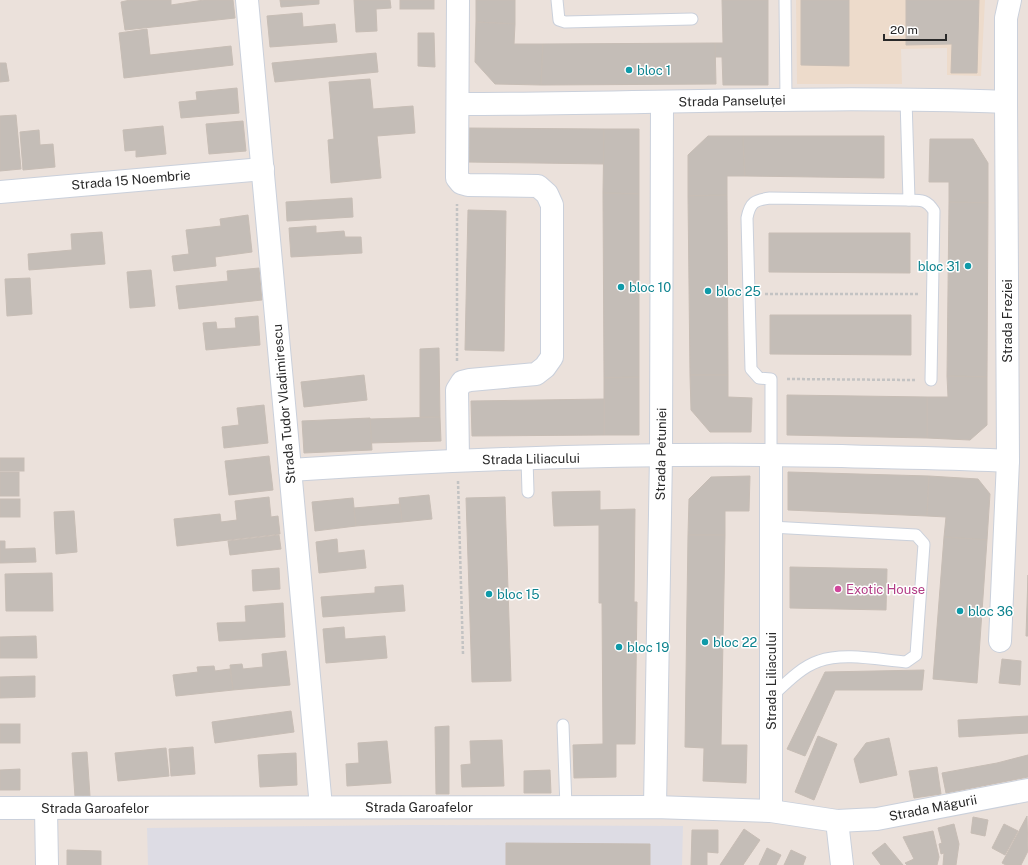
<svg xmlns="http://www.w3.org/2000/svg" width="1028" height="865" font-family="'Public Sans',sans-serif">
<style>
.industrial{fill:#dddce4}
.education{fill:#eddbcb}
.building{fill:#c4bdb7;stroke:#c7bdb5}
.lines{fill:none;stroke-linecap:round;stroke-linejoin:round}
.service-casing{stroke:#cad0db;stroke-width:13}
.minor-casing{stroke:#cad0db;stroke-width:24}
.path{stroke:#c3c3c3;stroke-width:2.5;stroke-dasharray:3 2;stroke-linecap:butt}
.service{stroke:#fff;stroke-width:11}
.minor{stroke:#fff;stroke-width:22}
.culture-dot{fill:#0f9aa8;stroke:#fff;stroke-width:1.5}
.hotel-dot{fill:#d1479c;stroke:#fff;stroke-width:1.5}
.labels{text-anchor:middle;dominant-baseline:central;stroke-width:3;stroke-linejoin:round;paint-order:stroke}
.culture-label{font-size:13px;fill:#0d838f;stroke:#fff;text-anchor:start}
.street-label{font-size:13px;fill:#292929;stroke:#fff}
.hotel-label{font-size:13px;fill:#b23c85;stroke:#fff;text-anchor:start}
</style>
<rect width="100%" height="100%" fill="#ebe1db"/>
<polygon class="industrial" points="410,825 683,826 682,865 148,865 147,828"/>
<polygon class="education" points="796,0 985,0 981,76 947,75 947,48 901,49 902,84 797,84"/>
<g class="building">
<polygon points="130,0 171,0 171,5 204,0 233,0 235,18 125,30 121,2"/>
<polygon points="280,0 319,0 319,4 281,7"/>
<polygon points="354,0 390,0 391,8 376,9 377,31 356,32"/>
<rect x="400" y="0" width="34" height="9"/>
<polygon points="476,0 515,0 515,24 476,22"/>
<polygon points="722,0 768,0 768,85 723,85 722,57 715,57 715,43 723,43"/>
<polygon points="801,0 849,0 849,66 801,65"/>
<polygon points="906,0 979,0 977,73 951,73 952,44 906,45"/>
<polygon points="302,13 303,27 335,24 337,42 270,47 267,16"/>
<polygon points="476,22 515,24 514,44 543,44 541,85 495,84 475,62"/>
<polygon points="147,29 150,55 231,46 233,65 124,78 119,33"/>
<polygon points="418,33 434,33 435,67 418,66"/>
<polygon points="715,43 716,84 541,85 543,44"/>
<polygon points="376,53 378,72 275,82 272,63"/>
<polygon points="0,63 6,63 9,81 0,82"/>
<polygon points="370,79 373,109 413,106 415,133 377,136 381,178 331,183 328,140 334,139 329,82"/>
<polygon points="237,88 239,113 181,118 179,102 197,100 196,92"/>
<polygon points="16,115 21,169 0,171 0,116"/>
<polygon points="243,121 246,151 209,154 206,124"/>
<polygon points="163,126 166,154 136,157 136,150 125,151 123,130"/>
<polygon points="467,128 604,129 604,164 467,162"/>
<polygon points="604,129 639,129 639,194 603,193"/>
<polygon points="39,130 40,145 53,144 55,167 23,170 20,132"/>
<polygon points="708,136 743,136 745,176 727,176 727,195 688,196 688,155"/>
<polygon points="743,136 884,136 884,178 745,176"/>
<polygon points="930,139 973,139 988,163 988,203 949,202 949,182 929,182"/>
<polygon points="603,193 639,194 639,377 604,378"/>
<polygon points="727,195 728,375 690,375 688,196"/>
<polygon points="352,198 353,217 287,221 286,202"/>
<polygon points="949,202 988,203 987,377 947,376"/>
<polygon points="468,210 506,211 504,351 465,350"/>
<polygon points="248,215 252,252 215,257 216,266 174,271 172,256 189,254 186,230 221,226 220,219"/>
<polygon points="316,226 316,233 344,231 345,237 361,237 362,253 291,257 289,228"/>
<polygon points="102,232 105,264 29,270 28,254 72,250 71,234"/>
<polygon points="769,233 910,233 910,273 769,272"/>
<polygon points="259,268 262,300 179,309 176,286 228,281 227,271"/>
<polygon points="151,270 155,306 130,308 127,272"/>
<polygon points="30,278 32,314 7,316 5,279"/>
<polygon points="770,315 911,315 911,355 770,354"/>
<polygon points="258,316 260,345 206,350 203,323 216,322 217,329 236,328 235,318"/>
<polygon points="439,348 440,417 420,417 420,349"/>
<polygon points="364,375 367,400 304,407 301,382"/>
<polygon points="690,375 728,375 728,397 752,398 751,432 710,432 691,410"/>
<polygon points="947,376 987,377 987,425 970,440 927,438 927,397 948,397"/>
<polygon points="639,377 639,435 604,435 604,378"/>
<polygon points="787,395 927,397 927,438 787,435"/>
<polygon points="604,399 604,435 472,436 471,401"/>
<polygon points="264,405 268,443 224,448 222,427 239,425 237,408"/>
<polygon points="440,417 441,441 371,443 370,419"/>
<polygon points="370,418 372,450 304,453 302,421"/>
<polygon points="269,456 273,490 229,495 225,461"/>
<rect x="0" y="458" width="24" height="13"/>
<rect x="0" y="472" width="19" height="24"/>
<polygon points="788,472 929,476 927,516 788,510"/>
<polygon points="750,476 749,511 725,511 725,535 688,535 689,499 711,477"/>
<polygon points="929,476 978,479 990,494 987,540 944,537 946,517 927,516"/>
<polygon points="600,491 600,510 635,509 634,602 637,602 635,744 616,744 616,777 574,778 573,745 603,744 602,603 599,603 599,525 554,526 552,492"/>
<polygon points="429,495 432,519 402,522 399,498"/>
<polygon points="269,497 271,517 278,516 280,534 177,546 174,519 220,514 221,522 237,520 235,501"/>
<polygon points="505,497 511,681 472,682 466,498"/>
<polygon points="353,498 356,526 315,531 312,502"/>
<rect x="0" y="499" width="20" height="18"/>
<polygon points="400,504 402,522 356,526 354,508"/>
<polygon points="74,511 77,552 56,554 54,512"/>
<polygon points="279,535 281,549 230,555 228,541"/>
<polygon points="688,535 725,535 721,745 747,745 746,783 703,781 704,748 685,747"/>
<polygon points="944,537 987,540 977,683 933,679"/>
<polygon points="337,539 338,553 364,550 366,568 319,573 316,542"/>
<polygon points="0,541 5,541 5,549 35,548 36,562 0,563"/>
<polygon points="790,567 887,569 886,610 790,608"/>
<polygon points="279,568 280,589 253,591 252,570"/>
<polygon points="52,573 53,611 6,611 5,574"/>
<polygon points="1028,575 1028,636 1026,636"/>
<polygon points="403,585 405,611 323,617 321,597 375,593 375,587"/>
<polygon points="283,603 285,637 219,641 217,623 246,622 245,606"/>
<polygon points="344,627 345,639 385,636 387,658 326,663 323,629"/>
<polygon points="36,636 37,658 0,658 0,637"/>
<polygon points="286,651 290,685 233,690 230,665 242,664 243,669 263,667 262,654"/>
<polygon points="1002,659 1021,661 1020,685 999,683"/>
<polygon points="214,666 215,671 230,669 233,690 176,696 173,675 198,672 197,667"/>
<polygon points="924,670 922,690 835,690 805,756 787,749 825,672"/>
<polygon points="35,676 35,697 0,698 0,677"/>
<polygon points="291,711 294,732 215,743 212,722"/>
<polygon points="1028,716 1028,733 959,737 958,720"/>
<rect x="0" y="724" width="20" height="19"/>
<polygon points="449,726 449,794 436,794 435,727"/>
<polygon points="818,736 837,744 814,800 795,792"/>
<polygon points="889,738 897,775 860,783 854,759 866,743"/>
<polygon points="502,740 504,786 462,787 461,765 471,764 470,741"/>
<polygon points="387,741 391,783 347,786 346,764 359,763 358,743"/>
<polygon points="193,747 195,774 171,776 169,749"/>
<polygon points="166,748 169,776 118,781 115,753"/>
<polygon points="87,752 90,796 75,797 72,753"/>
<polygon points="296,753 297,785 260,787 258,755"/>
<polygon points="1028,755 1028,777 946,793 942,773 997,763"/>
<polygon points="937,767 941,794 914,798 909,771"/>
<polygon points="20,769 20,790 0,790 0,770"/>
<polygon points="550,770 551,793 524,793 524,771"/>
<polygon points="1027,816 1028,851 1021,865 1006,865 1002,863"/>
<polygon points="973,817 988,820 985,836 971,833"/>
<polygon points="954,824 959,844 956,865 943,865 944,853 941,854 939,844 942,843 938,828"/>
<polygon points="1004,824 1018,831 1005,855 992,848"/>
<polygon points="744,829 760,840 743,865 720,865"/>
<polygon points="692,830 718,830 718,853 707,852 707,865 691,865"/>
<polygon points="933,831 939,857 937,865 907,865 905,863 914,859 903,837"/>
<polygon points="506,843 650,844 650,865 506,865"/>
<polygon points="885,843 903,865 881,865 872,853"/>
<polygon points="767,848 781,855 776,865 759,865"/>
<polygon points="67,850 101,851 101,865 67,865"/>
<polygon points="791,850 806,857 803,865 784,865"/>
</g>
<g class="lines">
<g class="service-casing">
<g id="service">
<polyline points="557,0 559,20 565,22 692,19"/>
<polyline points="785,0 786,100"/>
<path d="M909,200c13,0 18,0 25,11l-3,169"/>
<path d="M771,455v-76l-12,-1 -8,-9 -4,-151c3,-16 8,-18 23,-20l139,2 -3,-101"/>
<polyline points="527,459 528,492"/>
<path d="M771,527l145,8 8,9 -8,111 -10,7c-26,-2 -62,-10 -87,-1 -18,6 -33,22 -47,35"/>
<polyline points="563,725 566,807"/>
</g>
</g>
<g class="minor-casing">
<g id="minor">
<polyline points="247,0 321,807"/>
<polyline points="458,0 457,178 461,183 468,185 538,186 547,194 552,205 552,357 545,367 536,374 470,380 462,382 457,390 458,460"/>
<path d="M458,104c182,0 365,-9 548,-2"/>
<polyline points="0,192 263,169"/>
<polyline points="771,455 771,811"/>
<path d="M290,470c184,-12 368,-18 552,-14 55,2 110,2 166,5"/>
<polyline points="1000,641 1008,461 1006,102 1006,18 1010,0"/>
<polyline points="655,807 661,455 662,102"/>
<polyline points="0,808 655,807 771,811 837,821 877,819 1028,790"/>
<polyline points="46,809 47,865"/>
<polyline points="837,821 842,865"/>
</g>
</g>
<g class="path">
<polyline points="765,294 918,294"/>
<polyline points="457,361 457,204"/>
<polyline points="787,379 916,380"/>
<polyline points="458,481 463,654"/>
</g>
<use href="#service" class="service"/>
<use href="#minor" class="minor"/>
</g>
<g class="culture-dot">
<circle cx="629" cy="70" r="4"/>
<circle cx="968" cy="266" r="4"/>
<circle cx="621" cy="287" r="4"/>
<circle cx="708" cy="291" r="4"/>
<circle cx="489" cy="594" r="4"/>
<circle cx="960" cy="611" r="4"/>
<circle cx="705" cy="642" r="4"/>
<circle cx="619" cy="647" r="4"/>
</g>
<circle class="hotel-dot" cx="838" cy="589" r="4"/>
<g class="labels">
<g class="culture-label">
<text x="637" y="70">bloc 1</text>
<text x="960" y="266" text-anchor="end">bloc 31</text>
<text x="629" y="287">bloc 10</text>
<text x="716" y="291">bloc 25</text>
<text x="497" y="594">bloc 15</text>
<text x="968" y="611">bloc 36</text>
<text x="713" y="642">bloc 22</text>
<text x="627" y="647">bloc 19</text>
</g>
<g class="street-label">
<text transform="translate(732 101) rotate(-1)">Strada Panseluței</text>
<text transform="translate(131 180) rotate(-5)">Strada 15 Noembrie</text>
<text transform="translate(1007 321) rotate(-90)">Strada Freziei</text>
<text transform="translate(284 404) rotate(-95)">Strada Tudor Vladimirescu</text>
<text transform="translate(661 454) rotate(-89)">Strada Petuniei</text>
<text transform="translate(531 459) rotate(-1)">Strada Liliacului</text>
<text transform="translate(771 681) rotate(-90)">Strada Liliacului</text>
<text x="419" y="807">Strada Garoafelor</text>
<text x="95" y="808">Strada Garoafelor</text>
<text transform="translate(933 808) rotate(-11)">Strada Măgurii</text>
</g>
<g class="hotel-label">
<text x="846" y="589">Exotic House</text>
</g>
</g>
<path d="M884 34v6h62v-6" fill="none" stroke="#292929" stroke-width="2"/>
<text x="890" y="34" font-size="12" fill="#292929" stroke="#ffffff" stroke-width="3" paint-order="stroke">20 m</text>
</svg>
